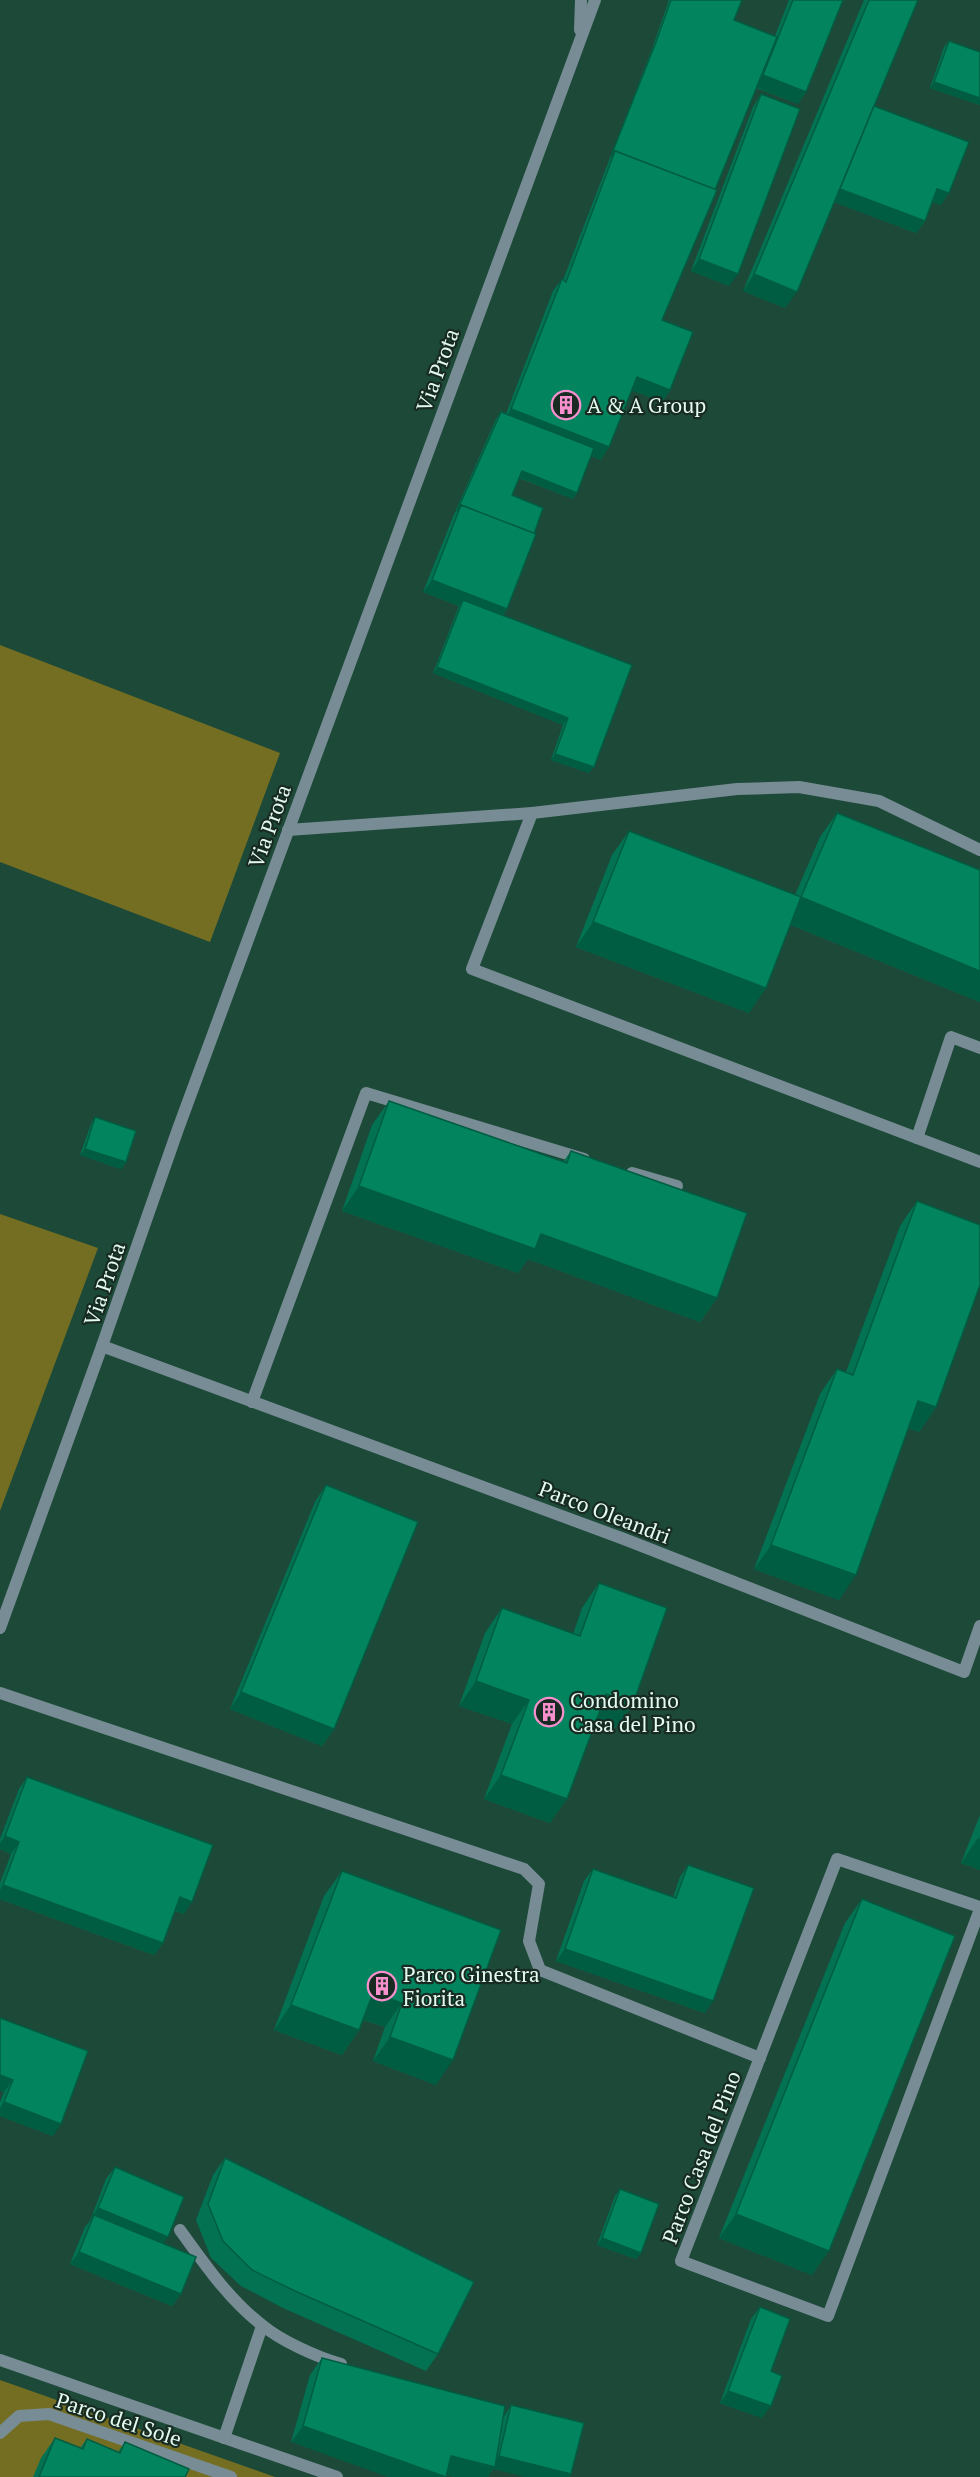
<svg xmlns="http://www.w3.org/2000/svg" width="980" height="2477" font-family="'PT Serif',serif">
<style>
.green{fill:#746e22}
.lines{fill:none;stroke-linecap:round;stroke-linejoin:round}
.service{stroke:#778c94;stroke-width:12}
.minor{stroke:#778c94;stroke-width:12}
.tertiary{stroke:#778c94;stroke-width:12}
.wall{fill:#027252}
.shaded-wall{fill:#015d42}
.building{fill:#02855f;stroke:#015d42;stroke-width:1.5}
.labels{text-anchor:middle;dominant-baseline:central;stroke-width:4.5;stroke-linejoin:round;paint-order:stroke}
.street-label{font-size:21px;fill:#e4fbf0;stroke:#182b23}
.poi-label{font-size:21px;fill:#e4fbf0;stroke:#182b23;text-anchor:start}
</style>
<rect width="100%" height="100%" fill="#1d4938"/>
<g class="green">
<polygon points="0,645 280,753 210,942 0,862"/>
<polygon points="0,1214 98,1248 0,1511"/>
<polygon points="0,2380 275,2477 0,2477"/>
</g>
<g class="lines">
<g class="service">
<polyline points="980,850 879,801 799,787 737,789 532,813 472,969 980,1162"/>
<polyline points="917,1138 951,1037 980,1048"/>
<polyline points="632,1173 677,1186"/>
<polyline points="102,1346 624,1539 964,1672 980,1626"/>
<polyline points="252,1402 366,1093 584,1159"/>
<polyline points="980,1907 837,1859 681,2261 828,2316 980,1909"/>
<path d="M180,2230c24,33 49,70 82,95 19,16 55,32 79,39"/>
<polyline points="0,2360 337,2477"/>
<polyline points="0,2433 19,2416 49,2414 231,2477"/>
<polyline points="224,2438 262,2326"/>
</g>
<g class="minor">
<polyline points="288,830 532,813"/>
<polyline points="0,1693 524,1869 539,1884 529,1941 540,1970 760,2058"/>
</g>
<g class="tertiary">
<polyline points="580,30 581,0"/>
<polyline points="0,1628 102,1346 178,1129 595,0"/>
</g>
</g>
<g class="wall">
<polygon points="669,0 742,0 734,20 775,36 789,0 843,0 806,92 798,104 756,88 662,320 670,390 662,402 632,390 601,460 591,456 573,499 519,478 512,495 507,609 503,615 632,665 589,773 551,760 563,725 433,673 459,606 423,592 453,517 496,419 501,412 506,414 553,291 562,279 563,280 652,49"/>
<polygon points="864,0 918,0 874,106 941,205 932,202 925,221 916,233 834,202 785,308 743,291"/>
<polygon points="949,41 980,52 980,105 930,88 944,47"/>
<polygon points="761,94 729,286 691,271 753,107"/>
<polygon points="837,813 980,870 980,1002 791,925 749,1013 576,947 612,855 629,831 795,895 820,837"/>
<polygon points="389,1101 563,1162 571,1151 717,1298 700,1322 528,1259 518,1273 342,1211 372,1125"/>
<polygon points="95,1117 126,1162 121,1169 80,1155 91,1124"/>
<polygon points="917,1201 936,1407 919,1432 908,1428 839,1600 754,1569 820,1394 837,1369 846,1372 900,1226"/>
<polygon points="326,1485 334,1729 322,1746 230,1709 315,1502"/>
<polygon points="599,1583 633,1704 615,1728 596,1721 550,1823 484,1799 512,1724 459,1706 485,1633 502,1608 573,1634 582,1608"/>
<polygon points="27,1777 184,1914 175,1911 163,1943 154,1955 0,1899 0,1883 11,1854 0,1849 0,1839 19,1789"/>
<polygon points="980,1815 980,1870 961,1863"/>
<polygon points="688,1865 705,2013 556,1961 584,1881 593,1869 673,1897 680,1877"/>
<polygon points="342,1871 501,1930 436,2085 373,2061 385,2027 363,2020 359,2030 342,2055 274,2030 324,1896"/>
<polygon points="862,1899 812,2275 719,2238 845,1923"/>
<polygon points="0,2018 53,2136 0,2116 0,2102 4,2092 0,2090"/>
<polygon points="225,2158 438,2354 426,2371 283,2308 241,2286 211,2258 196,2220 213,2175"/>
<polygon points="115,2167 163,2244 181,2294 172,2306 70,2264 85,2227 90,2221 106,2179"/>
<polygon points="620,2189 641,2253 636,2259 597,2245 615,2196"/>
<polygon points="760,2307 771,2371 762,2418 720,2403 751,2319"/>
<polygon points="322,2358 503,2418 511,2405 584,2423 493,2469 488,2477 455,2477 291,2442 310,2375"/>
<polygon points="55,2438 80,2448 87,2439 118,2452 125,2442 185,2477 33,2477 41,2458"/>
</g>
<g class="shaded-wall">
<polygon points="763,75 806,92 798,104 755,87"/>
<polygon points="934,82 980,98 980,105 930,88"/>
<polygon points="840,189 925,221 916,233 831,201"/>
<polygon points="937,189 949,193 941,205 928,201"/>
<polygon points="699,259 738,274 729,286 691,271"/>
<polygon points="754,274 797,292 785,308 743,291"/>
<polygon points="637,377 670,390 662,402 628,389"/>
<polygon points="511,409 609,447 601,460 503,421"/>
<polygon points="522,471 577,493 573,499 518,477"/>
<polygon points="432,580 507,609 498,621 463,600 459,606 423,592"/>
<polygon points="437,667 568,718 563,725 433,673"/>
<polygon points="555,754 594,767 589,773 551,760"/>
<polygon points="801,897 980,971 980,1002 784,922"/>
<polygon points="593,922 766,988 749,1013 576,947"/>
<polygon points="85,1149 126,1162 121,1169 80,1155"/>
<polygon points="359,1186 541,1234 717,1298 700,1322 528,1259 518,1273 342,1211"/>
<polygon points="918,1401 936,1407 919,1432 901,1425"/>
<polygon points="771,1545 856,1575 839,1600 754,1569"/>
<polygon points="476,1681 529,1700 512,1724 459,1706"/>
<polygon points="241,1692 334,1729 322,1746 230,1709"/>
<polygon points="606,1694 633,1704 615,1728 589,1719"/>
<polygon points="501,1775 567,1799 550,1823 484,1799"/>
<polygon points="5,1836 19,1842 11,1854 0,1849 0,1843"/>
<polygon points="978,1838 980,1839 980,1870 961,1863"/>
<polygon points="3,1885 163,1943 154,1955 0,1899 0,1890"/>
<polygon points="180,1897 192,1902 184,1914 172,1909"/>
<polygon points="565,1949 713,2001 705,2013 556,1961"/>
<polygon points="373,1993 402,2003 385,2027 356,2017"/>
<polygon points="291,2005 359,2030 342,2055 274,2030"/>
<polygon points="390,2037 453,2060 436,2085 373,2061"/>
<polygon points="0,2075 13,2080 4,2092 0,2090"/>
<polygon points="4,2102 61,2124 53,2136 0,2116 0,2108"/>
<polygon points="98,2208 168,2237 159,2249 94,2215 89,2220"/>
<polygon points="736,2214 829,2251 812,2275 719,2238"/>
<polygon points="602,2238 641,2253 636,2259 597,2245"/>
<polygon points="79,2252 181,2294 172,2306 70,2264"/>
<polygon points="728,2391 771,2406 762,2418 720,2403"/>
<polygon points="303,2426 446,2477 388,2477 291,2442"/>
<polygon points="451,2456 491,2467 499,2456 571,2474 570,2477 525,2477 493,2469 488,2477 455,2477 439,2473"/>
</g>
<g class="building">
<polygon points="671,0 742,0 734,20 777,37 715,190 615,151 611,156 656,42"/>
<polygon points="793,0 843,0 806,92 763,75"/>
<polygon points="869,0 918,0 797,292 754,274"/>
<polygon points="949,41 980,52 980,98 934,82"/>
<polygon points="761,94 800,109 738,274 699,259"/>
<polygon points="874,106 969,142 949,193 937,189 925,221 840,189"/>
<polygon points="615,151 717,190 662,320 693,332 670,390 637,377 609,447 511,409 562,279 566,282"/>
<polygon points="501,412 594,448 577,493 522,471 512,495 543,508 534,534 461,505 457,511"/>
<polygon points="461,505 536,534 507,609 432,580"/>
<polygon points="463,600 632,665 594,767 555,754 568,718 437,667"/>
<polygon points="837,813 980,870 980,971 801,897 766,988 593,922 629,831 801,897"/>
<polygon points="389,1101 567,1163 571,1151 747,1213 717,1298 541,1234 535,1249 359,1186"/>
<polygon points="95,1117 136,1131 126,1162 85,1149"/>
<polygon points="917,1201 980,1225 980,1285 936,1407 918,1401 856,1575 771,1545 837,1369 853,1375"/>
<polygon points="326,1485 418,1522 334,1729 241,1692"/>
<polygon points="599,1583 667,1608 633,1704 606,1694 567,1799 501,1775 529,1700 476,1681 502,1608 580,1636"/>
<polygon points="27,1777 213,1845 192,1902 180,1897 163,1943 3,1885 19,1842 5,1836"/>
<polygon points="688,1865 754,1888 713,2001 565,1949 593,1869 676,1898"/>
<polygon points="342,1871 501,1930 453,2060 390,2037 402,2003 373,1993 359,2030 291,2005"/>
<polygon points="862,1899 955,1936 829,2251 736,2214"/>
<polygon points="0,2018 88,2051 61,2124 4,2102 13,2080 0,2075"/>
<polygon points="225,2158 474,2282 438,2354 295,2291 252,2270 223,2241 208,2204"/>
<polygon points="115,2167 184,2197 168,2237 98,2208"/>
<polygon points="620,2189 659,2204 641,2253 602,2238"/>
<polygon points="94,2215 196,2257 181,2294 79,2252"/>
<polygon points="760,2307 790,2319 771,2371 782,2376 771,2406 728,2391"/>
<polygon points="322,2358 505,2406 495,2467 451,2456 446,2477 303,2426"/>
<polygon points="511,2405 584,2423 571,2474 499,2456"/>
<polygon points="55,2438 83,2449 87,2439 120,2453 125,2442 189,2469 185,2477 39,2477"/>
</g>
<defs>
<g id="building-ring" transform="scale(1.5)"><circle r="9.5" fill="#182b23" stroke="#f790cd" stroke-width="1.5"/><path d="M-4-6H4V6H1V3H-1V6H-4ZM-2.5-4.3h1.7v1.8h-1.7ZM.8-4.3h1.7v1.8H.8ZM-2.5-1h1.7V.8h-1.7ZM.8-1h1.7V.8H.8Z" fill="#f790cd"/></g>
</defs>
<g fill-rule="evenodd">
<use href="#building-ring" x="566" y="405"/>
<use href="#building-ring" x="549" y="1712"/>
<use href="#building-ring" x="382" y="1986"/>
</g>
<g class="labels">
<g class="street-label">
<text transform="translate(437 370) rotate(-70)">Via Prota</text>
<text transform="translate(269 826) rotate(-70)">Via Prota</text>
<text transform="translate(104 1284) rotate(-71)">Via Prota</text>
<text transform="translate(605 1512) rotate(21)">Parco Oleandri</text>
<text transform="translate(701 2157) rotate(-69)">Parco Casa del Pino</text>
<text transform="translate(119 2419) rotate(18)">Parco del Sole</text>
</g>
<g class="poi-label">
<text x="587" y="405">A &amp; A Group</text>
<text x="570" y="1700">Condomino<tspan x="570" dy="24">Casa del Pino</tspan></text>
<text x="403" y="1974">Parco Ginestra<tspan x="403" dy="24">Fiorita</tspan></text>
</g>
</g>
</svg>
